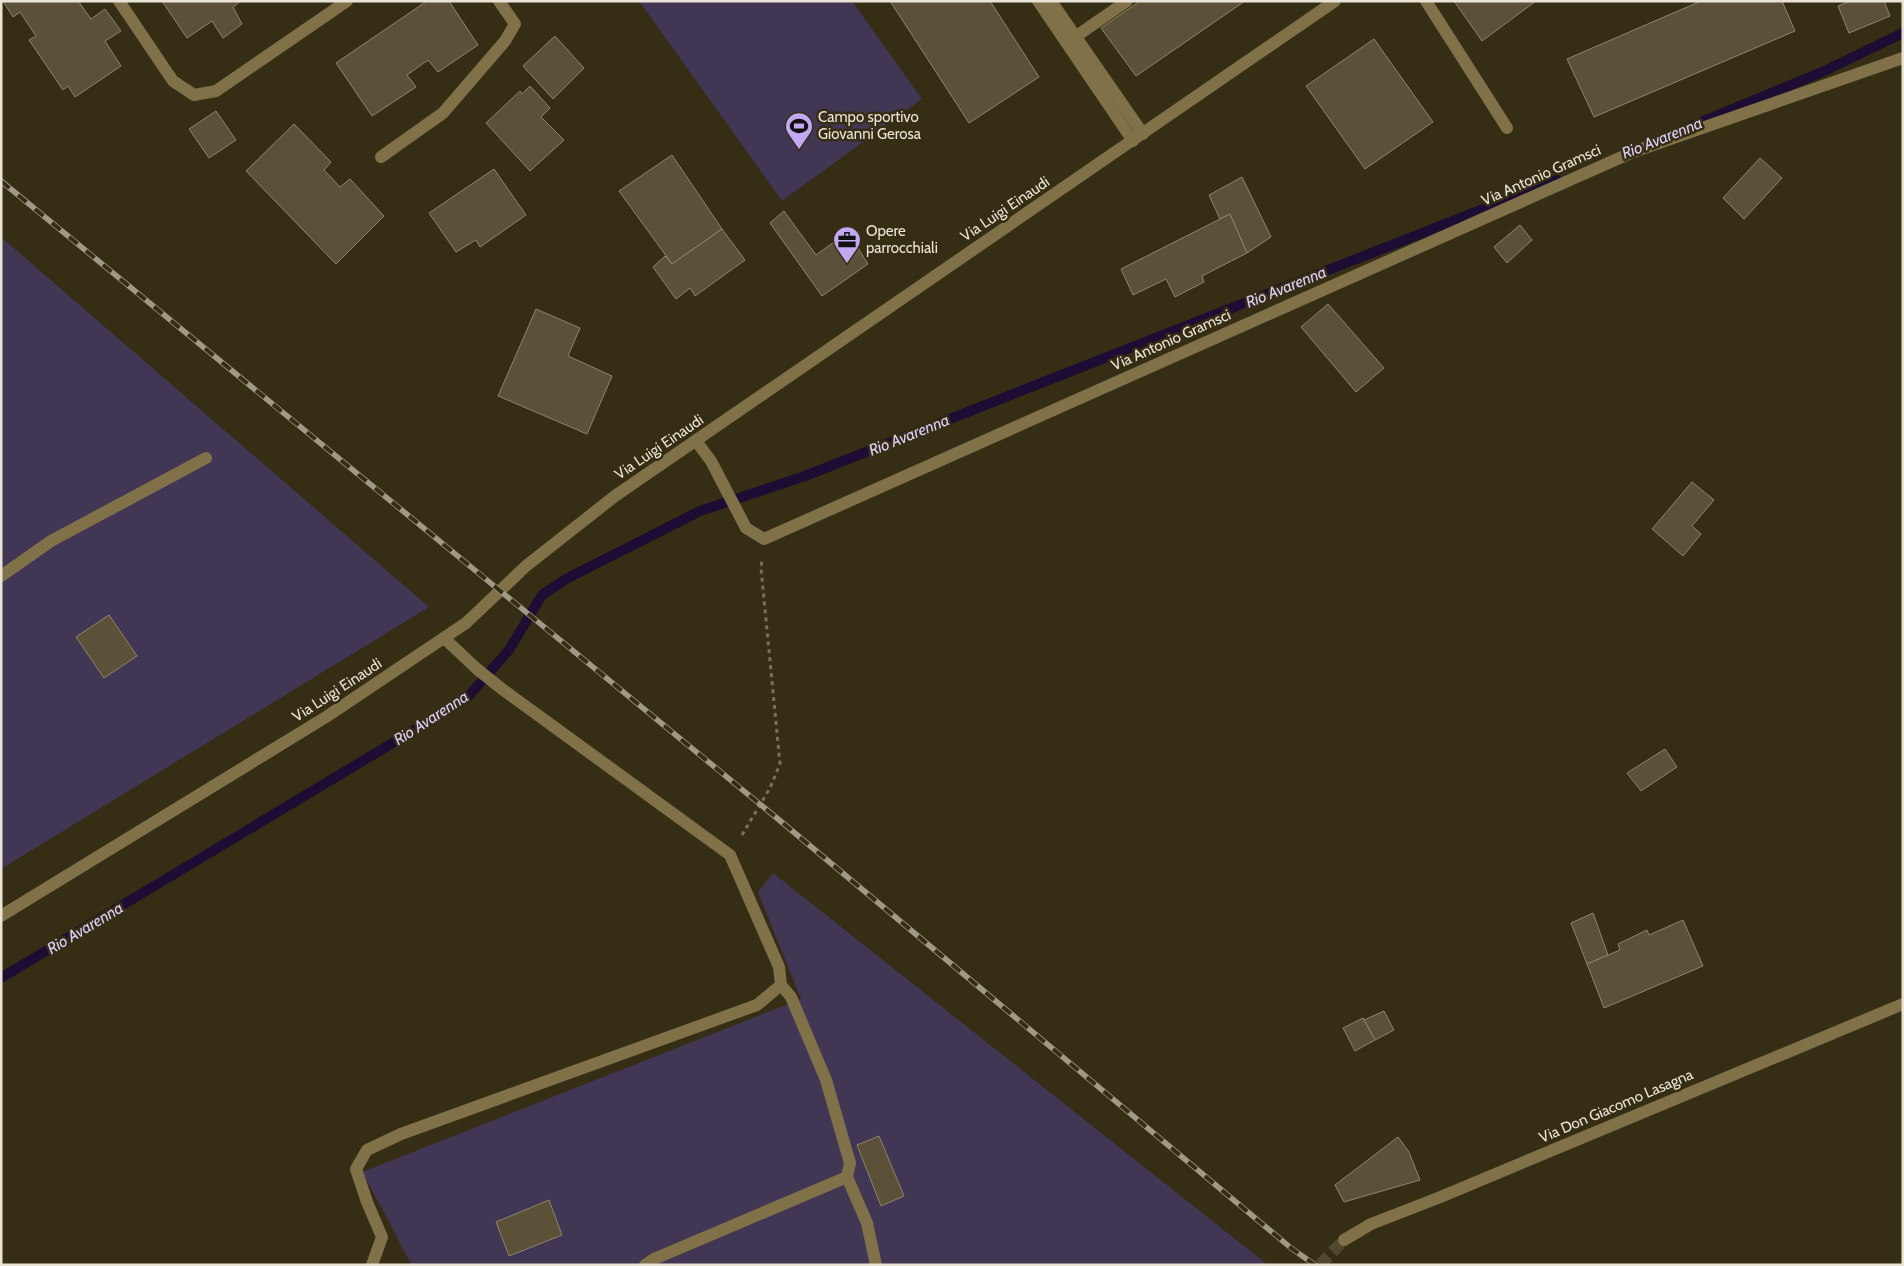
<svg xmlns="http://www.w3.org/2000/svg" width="1904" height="1266" font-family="Cabin,sans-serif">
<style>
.green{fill:#413654}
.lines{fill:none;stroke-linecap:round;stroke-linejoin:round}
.stream{stroke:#1d0c33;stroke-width:10}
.building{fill:#5b5138;stroke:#8f856a}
.minor-tunnel{stroke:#504831;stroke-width:12;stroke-dasharray:12 6;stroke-linecap:butt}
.path{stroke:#77705b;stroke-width:3;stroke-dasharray:4 4;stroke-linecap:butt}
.minor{stroke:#807148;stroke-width:12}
.rail-casing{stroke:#a09986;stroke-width:5.5}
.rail{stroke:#352d14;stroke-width:4;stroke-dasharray:11;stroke-linecap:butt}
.labels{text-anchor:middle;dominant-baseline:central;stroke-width:5;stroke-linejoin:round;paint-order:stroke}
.poi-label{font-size:15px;fill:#eae4d6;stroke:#352d14;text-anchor:start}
.street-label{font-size:15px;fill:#eae4d6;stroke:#352d14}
.water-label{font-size:16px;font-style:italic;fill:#dccefa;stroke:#352d14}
</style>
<rect width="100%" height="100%" fill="#352d14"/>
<g class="green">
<polygon points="639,1 852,1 922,99 782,201"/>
<polygon points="1,237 429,607 1,869"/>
<polygon points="773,873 1268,1265 412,1265 402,1248 392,1227 362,1172 801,999 758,892"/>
</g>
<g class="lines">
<g class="stream">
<polyline points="1691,126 1820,73 1903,33"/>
<polyline points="1,978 466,699 509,650 542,595 566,579 700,511 805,476 1557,180"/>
</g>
</g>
<g class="building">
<polygon points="3,1 78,1 91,19 105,9 121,31 105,41 121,66 75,97 68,86 63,90 29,40 36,36 20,12 13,17"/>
<polygon points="162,1 241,1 233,7 242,24 223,38 212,21 187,38"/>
<polygon points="427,1 449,1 478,45 438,72 428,60 407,75 416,87 372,116 336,63"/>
<polygon points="890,1 990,1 1039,77 969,123"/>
<polygon points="1140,1 1245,1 1136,76 1101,28"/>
<polygon points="1454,1 1536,1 1482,41"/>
<polygon points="1701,1 1782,1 1795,31 1594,117 1567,59"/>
<polygon points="1850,1 1884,1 1890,16 1849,33 1838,6"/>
<polygon points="555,36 584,68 553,99 523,66"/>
<polygon points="1374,39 1433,122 1365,169 1306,86"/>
<polygon points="530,86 550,108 541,117 564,140 530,171 486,123 520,91 522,94"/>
<polygon points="216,111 236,140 209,158 189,129"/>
<polygon points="294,124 331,162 324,170 340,187 350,179 384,216 336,264 246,171"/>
<polygon points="672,155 722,229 672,264 619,191"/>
<polygon points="1760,158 1782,178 1744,219 1723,198"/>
<polygon points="494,169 526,215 480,247 476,240 456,252 429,213"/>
<polygon points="1242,177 1271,237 1247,253 1230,214 1220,219 1209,195"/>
<polygon points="784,211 816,255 848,232 868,264 822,296 770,223"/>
<polygon points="1230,214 1247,253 1202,276 1204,282 1175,297 1166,279 1133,295 1121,269"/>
<polygon points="1520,225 1532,240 1507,263 1494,247"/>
<polygon points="722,229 745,260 695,296 690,288 676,299 653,267 665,256 672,264"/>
<polygon points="1328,304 1384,368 1356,392 1301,327"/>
<polygon points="536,309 580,328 568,356 612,376 587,434 498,396"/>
<polygon points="1692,482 1714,500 1692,526 1701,534 1683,556 1652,529"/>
<polygon points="109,615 137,656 104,678 76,637"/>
<polygon points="1665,749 1677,767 1641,791 1627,773"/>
<polygon points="1593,913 1608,955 1587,964 1571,923"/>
<polygon points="1683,920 1703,966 1604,1008 1587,964 1620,950 1618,944 1647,930 1649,935"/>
<polygon points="1384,1011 1394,1030 1375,1040 1364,1020"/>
<polygon points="1363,1018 1375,1040 1355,1051 1343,1028"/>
<polygon points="879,1136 904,1196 881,1206 857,1145"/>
<polygon points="1398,1137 1409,1152 1420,1180 1344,1202 1335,1185"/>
<polygon points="549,1200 562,1235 509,1256 496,1222"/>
</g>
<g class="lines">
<polyline class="minor-tunnel" points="1320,1265 1344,1240"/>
<polyline class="path" points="742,835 770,788 780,764 761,568 762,560"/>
<g class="minor">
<polyline points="119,1 173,81 194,95 216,91 347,1"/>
<polyline points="1038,1 1133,141"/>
<polyline points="1051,1 1143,134"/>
<polyline points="1426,1 1507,128"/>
<polyline points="1075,37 1127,1"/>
<polyline points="381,157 443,113 505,41 515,24 499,1"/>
<polyline points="696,441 711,461 746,528 764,539 1633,152 1903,58"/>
<polyline points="1,576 51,541 206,458"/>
<polyline points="444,638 477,669 502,689 730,855 779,967 781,985 791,997 826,1080 850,1163 847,1177 867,1223 876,1265"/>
<polyline points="1,916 326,717 466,623 526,566 615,496 1335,1"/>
<polyline points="1344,1240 1371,1224 1438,1198 1903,1004"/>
<polyline points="372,1265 382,1237 367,1202 356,1169 367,1150 401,1134 757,1005 781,985"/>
<polyline points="645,1265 654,1259 847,1177"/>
</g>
<g class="rail-casing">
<polyline id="rail" points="1,181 778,819 1291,1248 1315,1265"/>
</g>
<use href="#rail" class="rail"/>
</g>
<defs>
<g id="stadium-pin" transform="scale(1.4375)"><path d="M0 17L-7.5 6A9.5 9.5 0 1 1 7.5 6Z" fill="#c2a8f2" stroke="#352d14"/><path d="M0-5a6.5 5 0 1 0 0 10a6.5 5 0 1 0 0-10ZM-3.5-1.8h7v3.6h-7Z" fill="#111"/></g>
<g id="office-pin" transform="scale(1.4375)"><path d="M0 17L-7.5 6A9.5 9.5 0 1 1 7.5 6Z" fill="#c2a8f2" stroke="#352d14"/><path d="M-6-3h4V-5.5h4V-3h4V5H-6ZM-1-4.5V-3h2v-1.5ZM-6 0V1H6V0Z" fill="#111"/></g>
</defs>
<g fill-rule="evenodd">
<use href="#stadium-pin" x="799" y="126"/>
<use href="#office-pin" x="847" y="240"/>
</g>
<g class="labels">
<g class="poi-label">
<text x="818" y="117">Campo sportivo<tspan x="818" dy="17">Giovanni Gerosa</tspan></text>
<text x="866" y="231">Opere<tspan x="866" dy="17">parrocchiali</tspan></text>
</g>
<g class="street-label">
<text transform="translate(1541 175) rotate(-24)">Via Antonio Gramsci</text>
<text transform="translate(1005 209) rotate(-34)">Via Luigi Einaudi</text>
<text transform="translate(1171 340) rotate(-24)">Via Antonio Gramsci</text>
<text transform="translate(659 447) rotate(-34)">Via Luigi Einaudi</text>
<text transform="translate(337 690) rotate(-33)">Via Luigi Einaudi</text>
<text transform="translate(1616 1106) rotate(-23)">Via Don Giacomo Lasagna</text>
</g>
<g class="water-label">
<text transform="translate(1662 138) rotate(-22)">Rio Avarenna</text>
<text transform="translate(1286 287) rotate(-22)">Rio Avarenna</text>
<text transform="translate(909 435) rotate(-22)">Rio Avarenna</text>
<text transform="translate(431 718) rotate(-33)">Rio Avarenna</text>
<text transform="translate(85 928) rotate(-31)">Rio Avarenna</text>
</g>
</g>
<rect width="1904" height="1266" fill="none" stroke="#eae4d6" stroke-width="5"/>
</svg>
